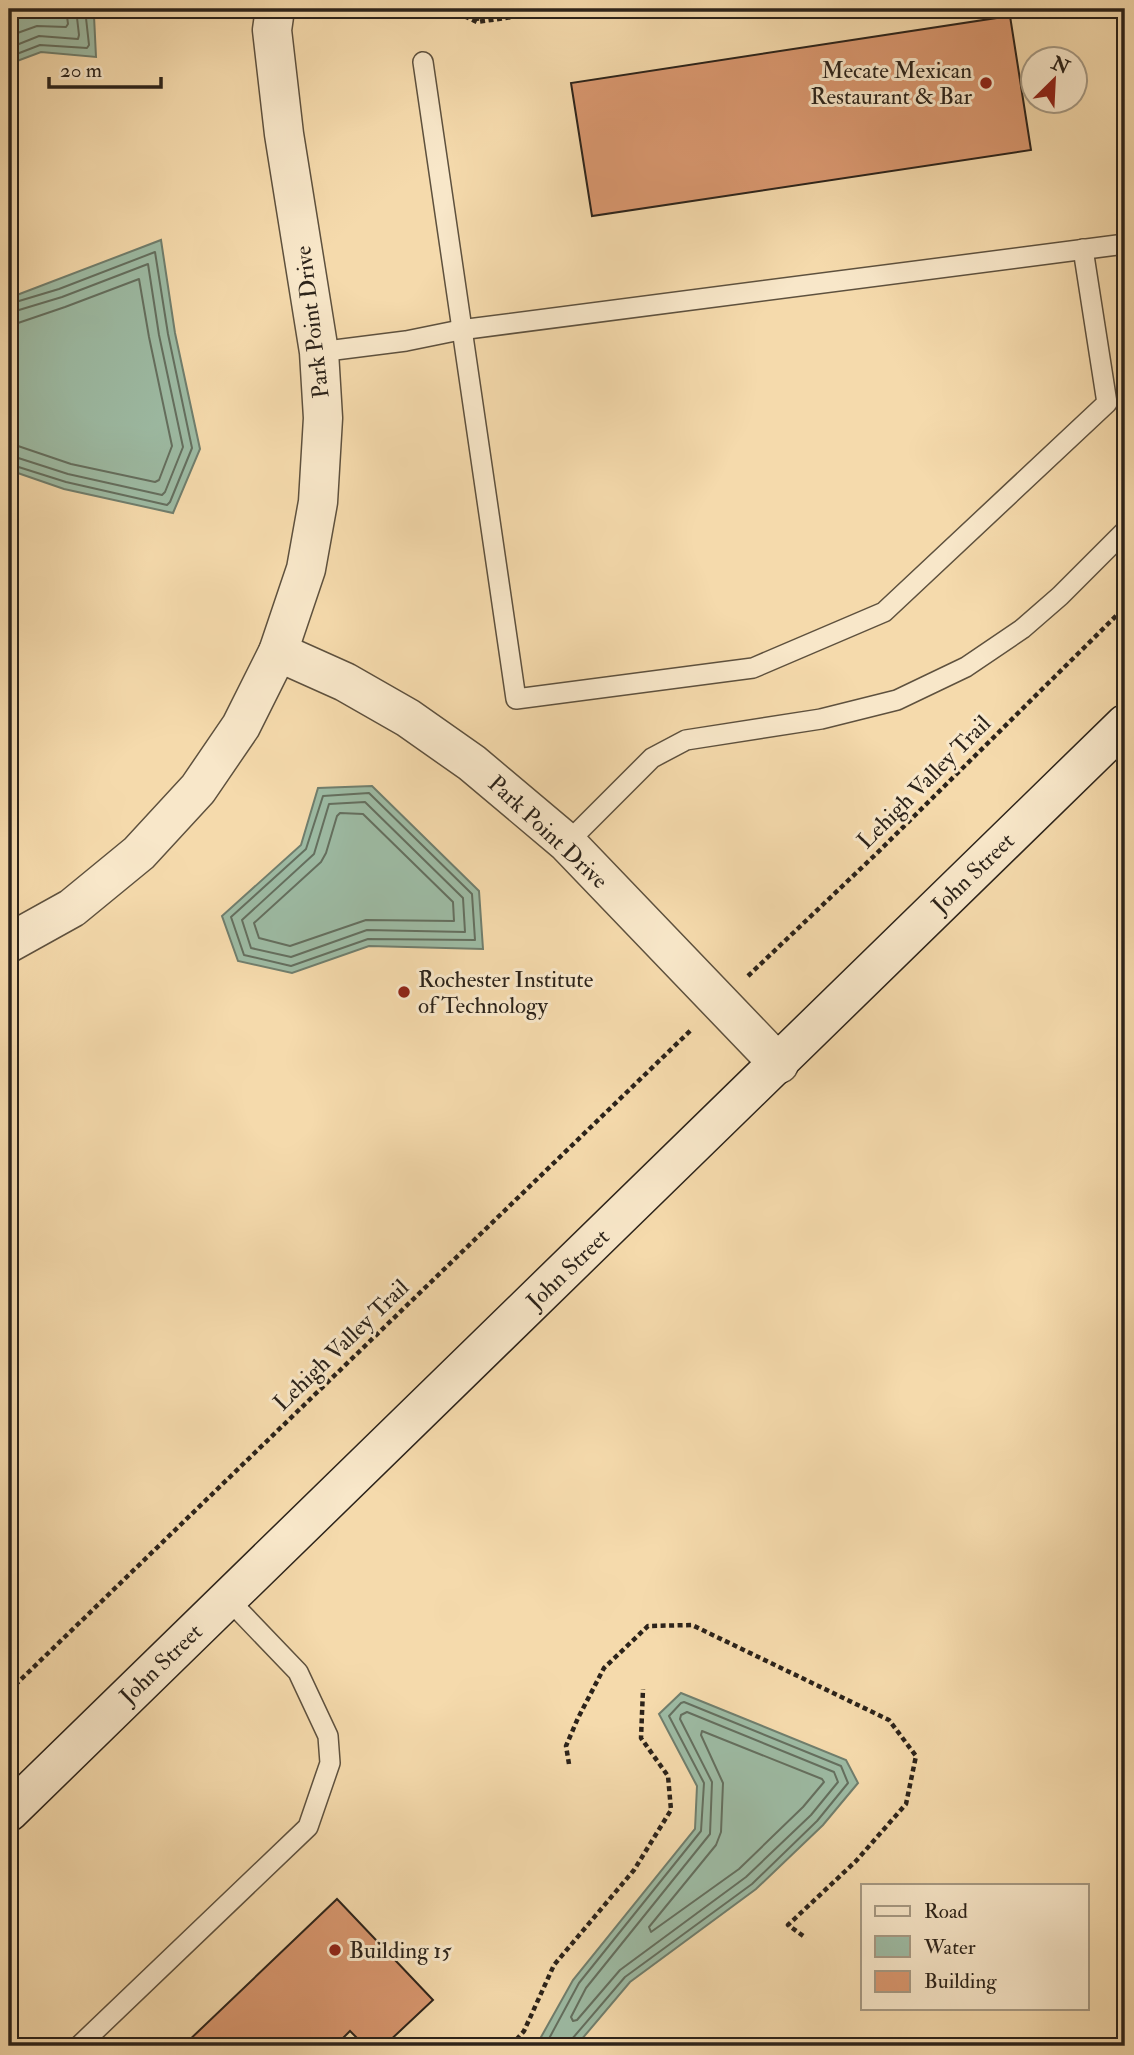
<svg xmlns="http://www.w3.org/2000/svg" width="1134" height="2055" font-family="'IM FELL Double Pica',serif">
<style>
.water{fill:#9dbba4;stroke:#707e6d;stroke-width:2}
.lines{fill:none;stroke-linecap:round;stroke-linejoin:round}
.shore{stroke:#646f5f;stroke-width:2}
.building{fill:#d9976f;stroke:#2c231a;stroke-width:2}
.lane-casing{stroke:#5e513e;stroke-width:22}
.street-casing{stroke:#5e513e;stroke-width:41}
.secondary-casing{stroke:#2c231a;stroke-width:41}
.path{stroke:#2c231a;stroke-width:4.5;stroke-dasharray:5 3.5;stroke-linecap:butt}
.lane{stroke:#f8e7c9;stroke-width:19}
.street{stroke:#f8e7c9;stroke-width:38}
.secondary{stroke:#f8e7c9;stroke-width:38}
.poi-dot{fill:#8f2418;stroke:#f8e7c9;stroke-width:2.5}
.labels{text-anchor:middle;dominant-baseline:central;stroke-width:6;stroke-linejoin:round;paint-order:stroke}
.poi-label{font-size:23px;fill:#2c231a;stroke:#f8e7c9;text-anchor:start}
.street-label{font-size:23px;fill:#2c231a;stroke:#f8e7c9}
</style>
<rect width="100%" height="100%" fill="#f5daac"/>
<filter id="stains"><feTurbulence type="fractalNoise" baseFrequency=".00286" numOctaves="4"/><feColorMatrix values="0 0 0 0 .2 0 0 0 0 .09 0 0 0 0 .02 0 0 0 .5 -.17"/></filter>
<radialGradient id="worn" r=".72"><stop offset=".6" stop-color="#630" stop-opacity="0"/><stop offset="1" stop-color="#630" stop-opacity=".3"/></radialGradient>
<g class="water">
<polygon points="9,9 91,9 94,16 96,57 41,52 9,64"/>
<polygon points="161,240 175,333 200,449 173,513 64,489 9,470 9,298"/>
<polygon points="372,786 479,891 483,949 369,946 292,973 238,961 222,916 301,845 318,788"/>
<polygon points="681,1693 846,1760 858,1783 823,1825 756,1889 630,1982 576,2046 536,2046 573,1980 695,1829 697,1786 659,1714"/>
</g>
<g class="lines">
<g class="shore">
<polyline points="9,36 37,26 66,27 68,24 66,9"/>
<polyline points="9,48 39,36 78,39 79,35 76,9"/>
<polyline points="9,57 40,45 87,48 89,45 85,9"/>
<polyline points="9,304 59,289 155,252 168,334 192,448 170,502 167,505 66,482 9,464"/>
<polyline points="9,313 62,297 148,264 159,335 183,447 165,492 162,495 68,474 9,455"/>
<polyline points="9,324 18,323 65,307 139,279 149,337 172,446 159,480 155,482 71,464 18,446 9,445"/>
<polygon points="369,793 472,894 475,940 368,939 291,966 244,955 231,917 306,849 323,796"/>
<polygon points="365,802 463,898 465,932 367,930 291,957 251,948 242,920 314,854 329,804"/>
<polygon points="340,813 363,814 453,902 454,921 366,920 290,946 259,938 254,923 321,862 326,853 337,816"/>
<polygon points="687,1712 834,1772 838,1782 811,1815 746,1877 620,1970 577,2020 573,2021 571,2017 586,1988 710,1834 712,1782 680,1719 681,1715"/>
<polygon points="702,1731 822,1779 824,1782 803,1807 739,1869 651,1932 649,1927 716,1845 721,1832 723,1783 701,1735"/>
<polyline points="545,2046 579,1983 701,1831 704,1783 669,1716 681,1703 684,1702 841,1766 848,1783 817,1821 752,1884 625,1977 572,2039 571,2046"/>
</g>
</g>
<g class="building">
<polygon points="1010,16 1031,150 592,216 571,83"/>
<polygon points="337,1899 433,2000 384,2046 365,2046 350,2031 335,2046 183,2046"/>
</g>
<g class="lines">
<g class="lane-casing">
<g id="lane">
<polyline points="423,62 516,699 753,668 884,612 1107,403 1083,249"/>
<polyline points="319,352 406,341 460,330 1125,244"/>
<polyline points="567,843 652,758 686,740 821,719 897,700 966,667 1022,629 1060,596 1125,531"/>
<polyline points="79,2046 308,1827 330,1763 328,1736 298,1672 228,1599"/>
</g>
</g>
<g class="street-casing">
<g id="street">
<polyline points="278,652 345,682 408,718 472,763 567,843 779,1064"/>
<polyline points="9,943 72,908 139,853 198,789 241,726 278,652 306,569 318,502 323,418 319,352 284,134 272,30 275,9"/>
</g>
</g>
<g class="secondary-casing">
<polyline id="secondary" points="9,1812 1125,724"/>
</g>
<g class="path">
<polyline points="449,9 477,22 569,9"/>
<polyline points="476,9 477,21"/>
<polyline points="748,976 875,855 1125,607"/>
<polyline points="9,1691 692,1029"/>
<polyline points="569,1764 566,1746 578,1718 604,1668 648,1626 692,1625 889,1720 916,1756 906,1804 856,1861 788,1925 806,1938"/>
<polyline points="511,2046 524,2031 554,1965 634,1870 671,1810 668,1776 641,1738 643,1689"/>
</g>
<use href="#lane" class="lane"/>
<use href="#street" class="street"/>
<use href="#secondary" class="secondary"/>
</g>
<g class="poi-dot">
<circle cx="986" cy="83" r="7"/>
<circle cx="404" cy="992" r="7"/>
<circle cx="335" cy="1950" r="7"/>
</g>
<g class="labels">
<g class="poi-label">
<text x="972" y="70" text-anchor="end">Mecate Mexican<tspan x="972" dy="26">Restaurant &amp; Bar</tspan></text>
<text x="418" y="979">Rochester Institute<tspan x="418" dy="26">of Technology</tspan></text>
<text x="349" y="1950">Building 15</text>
</g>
<g class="street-label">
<text transform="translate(312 322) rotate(-97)">Park Point Drive</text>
<text transform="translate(924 782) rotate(-45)">Lehigh Valley Trail</text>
<text transform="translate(548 832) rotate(43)">Park Point Drive</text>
<text transform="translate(973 873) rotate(-44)">John Street</text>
<text transform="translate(568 1269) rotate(-44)">John Street</text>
<text transform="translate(341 1345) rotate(-44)">Lehigh Valley Trail</text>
<text transform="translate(161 1664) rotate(-44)">John Street</text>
</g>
</g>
<rect width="1134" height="2055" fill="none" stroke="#f5daac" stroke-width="35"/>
<rect x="10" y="10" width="1113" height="2034" fill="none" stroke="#2c231a" stroke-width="3.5"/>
<rect x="18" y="18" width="1099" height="2020" fill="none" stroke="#2c231a" stroke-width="2"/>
<rect x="861" y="1884" width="228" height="126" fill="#f8e7c9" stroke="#a69983" stroke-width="2"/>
<rect x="875" y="1906" width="35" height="10" fill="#f8e7c9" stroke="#a69983" stroke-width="2"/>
<text x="924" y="1918" font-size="21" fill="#2c231a">Road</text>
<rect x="875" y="1936" width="35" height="21" fill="#9dbba4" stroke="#a69983" stroke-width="2"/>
<text x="924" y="1954" font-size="21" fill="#2c231a">Water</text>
<rect x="875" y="1971" width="35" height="21" fill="#d9976f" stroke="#a69983" stroke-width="2"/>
<text x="924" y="1988" font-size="21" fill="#2c231a">Building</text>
<g transform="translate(1054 80) rotate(24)"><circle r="33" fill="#f8e7c9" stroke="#a69983" stroke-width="2"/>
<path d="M0-5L12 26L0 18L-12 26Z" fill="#8f2418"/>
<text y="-10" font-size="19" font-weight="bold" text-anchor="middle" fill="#2c231a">N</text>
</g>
<path d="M49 77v10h112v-10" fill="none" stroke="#2c231a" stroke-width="3.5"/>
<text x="60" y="77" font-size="21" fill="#2c231a" stroke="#f8e7c9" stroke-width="5" paint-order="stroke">20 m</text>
<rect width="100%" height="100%" filter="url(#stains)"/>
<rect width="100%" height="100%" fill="url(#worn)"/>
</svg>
